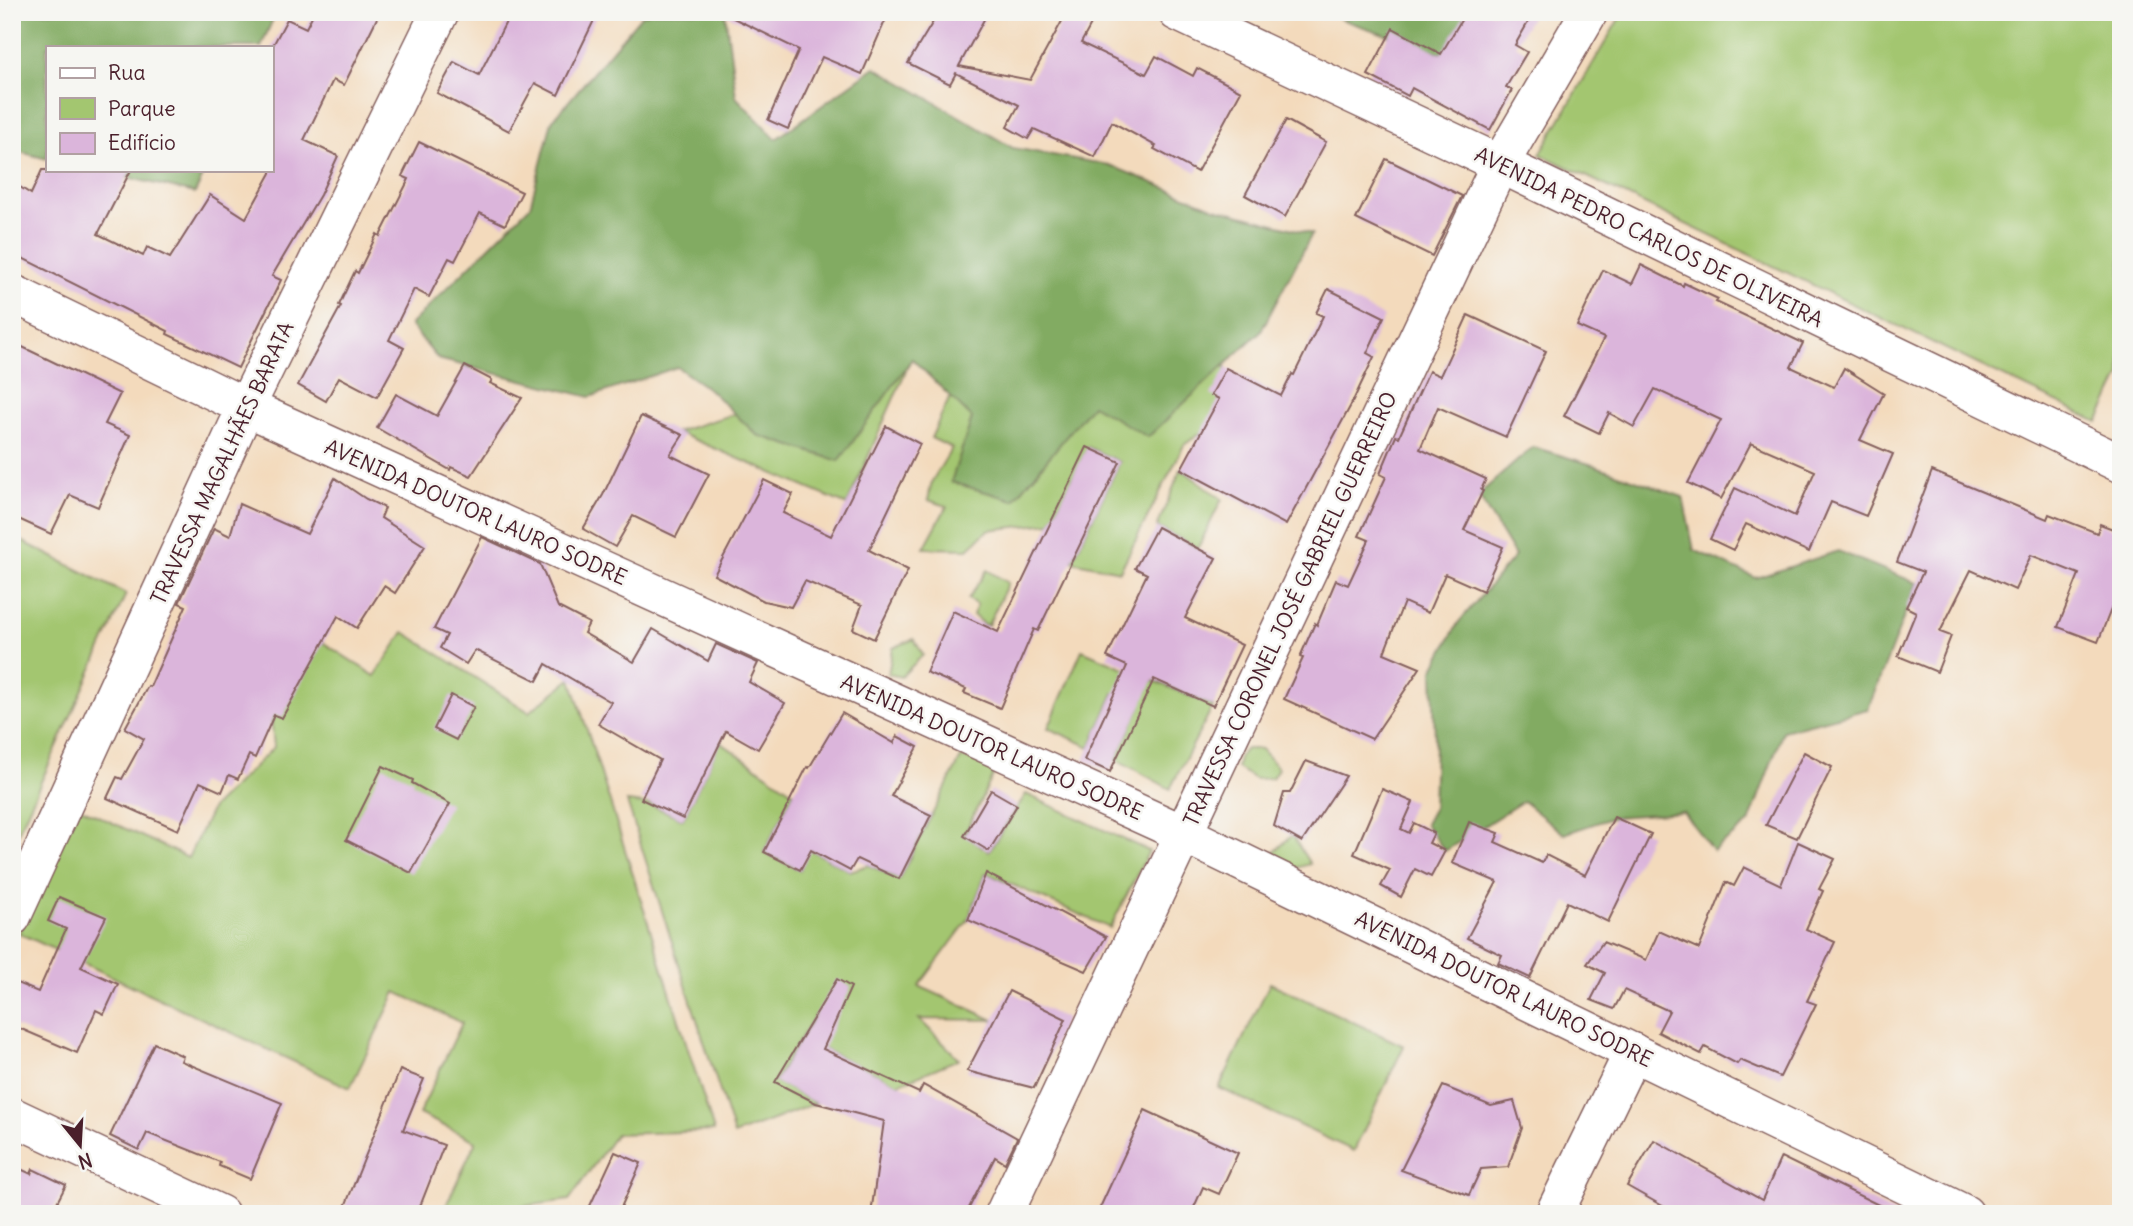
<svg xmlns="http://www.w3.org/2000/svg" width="2133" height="1226" font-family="Delius,sans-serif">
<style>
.green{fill:#a3c670;stroke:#76724e;stroke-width:2}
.forest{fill:#82ab62;stroke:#666546;stroke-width:2}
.building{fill:#dbb5db}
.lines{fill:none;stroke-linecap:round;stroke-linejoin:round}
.minor-casing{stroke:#85605e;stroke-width:40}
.minor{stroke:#fff;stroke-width:37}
.labels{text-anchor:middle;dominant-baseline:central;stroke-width:5;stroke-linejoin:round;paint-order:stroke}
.street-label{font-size:21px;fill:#4a1f2b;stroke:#f6f6f2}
</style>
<rect width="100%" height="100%" fill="#f6f6f2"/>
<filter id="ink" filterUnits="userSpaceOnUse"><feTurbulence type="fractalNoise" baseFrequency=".0143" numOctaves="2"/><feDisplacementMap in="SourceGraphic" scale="14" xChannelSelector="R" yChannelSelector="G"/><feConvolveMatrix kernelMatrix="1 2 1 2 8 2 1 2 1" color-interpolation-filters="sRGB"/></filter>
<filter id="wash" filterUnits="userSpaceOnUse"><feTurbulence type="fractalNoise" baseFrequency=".00686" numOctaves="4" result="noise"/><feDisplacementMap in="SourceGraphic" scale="28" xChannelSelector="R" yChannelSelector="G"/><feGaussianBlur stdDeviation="1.57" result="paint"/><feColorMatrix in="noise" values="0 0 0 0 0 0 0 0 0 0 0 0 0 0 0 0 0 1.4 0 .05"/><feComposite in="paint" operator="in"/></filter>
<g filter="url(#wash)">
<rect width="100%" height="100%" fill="#f3dabc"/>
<g class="green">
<polygon points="1623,12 2121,12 2121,375 2098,422 1540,154"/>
<polygon points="1186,271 1245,416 1201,433 1184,445 1120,571 1072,561 1120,462 1088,447 1051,523 988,530 968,549 924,548 947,506 928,500 932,481 952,448 931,438 977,338"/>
<polygon points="911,359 847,505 676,432"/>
<polygon points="1181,469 1222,499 1198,548 1157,527"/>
<polygon points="12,536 126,594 12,846"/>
<polygon points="987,570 1008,583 988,625 983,624 973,615 977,605 968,599"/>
<polygon points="293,623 375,676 404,632 529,712 571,679 714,1131 616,1134 569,1200 467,1214 442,1214 476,1141 419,1114 462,1023 396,992 350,1088 19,933 79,807 188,858 212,808 274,747 266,665"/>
<polygon points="914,639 923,655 901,677 888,674 893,648"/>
<polygon points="1082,650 1213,706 1170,789 1116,759 1141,705 1114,693 1090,747 1048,728"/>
<polygon points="720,742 794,793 764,852 800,870 809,849 850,871 869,865 899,879 961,758 999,763 964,835 989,851 1026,794 1149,851 1110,928 986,873 968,920 919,986 994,1020 919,1019 959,1059 898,1084 823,1049 814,1017 775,1081 816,1103 734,1135 627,802 651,805 683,819"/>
<polygon points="1246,749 1261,749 1278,768 1272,778 1255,779 1237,768 1239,757"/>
<polygon points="1292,835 1310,864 1279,873 1262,864"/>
<polygon points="1270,983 1404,1046 1354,1151 1219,1088"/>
</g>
<g class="forest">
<polygon points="12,12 276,12 261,47 47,47 47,159 12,150"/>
<polygon points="651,12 725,12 736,97 776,139 875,67 1013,148 1109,165 1215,208 1312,234 1261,331 1148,437 1092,405 1014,500 951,482 972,418 912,359 839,461 757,435 710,390 677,367 590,397 438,359 410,325 530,206 552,121 641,16"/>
<polygon points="1343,12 1469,12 1449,56 1340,19"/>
<polygon points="95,170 206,170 195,193"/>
<polygon points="1533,447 1593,465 1683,497 1694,550 1756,578 1838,551 1917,583 1868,709 1783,731 1749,823 1713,851 1683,812 1614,817 1564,834 1523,801 1445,851 1425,824 1433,809 1435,741 1433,670 1458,623 1515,556 1478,495"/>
</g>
<g id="blocks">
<g class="building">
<polygon points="314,12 380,12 344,85 333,80 304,140 338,156 320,195 272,276 281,280 238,368 167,334 168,331 12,253 12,182 31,194 42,170 131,170 98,234 143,256 147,247 170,258 210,195 246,218 271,173 271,49 287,19 306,28"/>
<polygon points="511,12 598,12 558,95 535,83 509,131 437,93 454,62 479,75"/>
<polygon points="721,12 889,12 862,74 822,57 788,129 768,120 799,50"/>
<polygon points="939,12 988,12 959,66 1030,80 1067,12 1076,12 1093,21 1081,43 1146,74 1156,56 1193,76 1197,68 1241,91 1197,172 1154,149 1156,146 1112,122 1095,157 1034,129 1028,139 1007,127 1019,105 956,73 950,84 908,63"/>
<polygon points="1466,12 1534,12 1515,45 1527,52 1506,87 1512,90 1490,130 1412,88 1408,96 1368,75 1393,28 1441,54"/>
<polygon points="1286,120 1326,142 1285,217 1245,195"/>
<polygon points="419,142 522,192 505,225 480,213 455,261 449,258 429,297 414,289 389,340 404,348 377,397 339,377 326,401 298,385 341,306 339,305 355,271 358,273 377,234 380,236 409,179 402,176"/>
<polygon points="1386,159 1462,196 1432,256 1356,219"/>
<polygon points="1641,265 1683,286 1684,283 1718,299 1716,302 1803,343 1791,367 1834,387 1844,368 1884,393 1860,440 1893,454 1866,516 1831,502 1809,552 1746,524 1733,550 1710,539 1735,488 1795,516 1815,471 1751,443 1721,499 1688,483 1721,420 1655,389 1634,427 1609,413 1599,433 1564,416 1604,338 1577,326 1603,270 1632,284"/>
<polygon points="1328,289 1384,317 1367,353 1374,357 1351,405 1286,525 1181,469 1219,399 1211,395 1226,368 1281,396 1292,374 1294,375 1323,316 1316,313"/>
<polygon points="1468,315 1546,351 1506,437 1438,407 1420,449 1486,479 1481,490 1483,491 1464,530 1503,547 1483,591 1445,574 1428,613 1404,602 1384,653 1420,668 1372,739 1284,699 1303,658 1300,657 1315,623 1317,625 1336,580 1348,585 1369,540 1359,536 1386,477 1380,474 1396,436 1399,437 1429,371 1440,376"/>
<polygon points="12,342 120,394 105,424 130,435 98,507 70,495 51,534 12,516"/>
<polygon points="465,366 492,380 490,383 522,398 471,476 451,467 450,470 377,428 396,394 437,416"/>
<polygon points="641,416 683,435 670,455 709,474 676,537 633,516 615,547 583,529 603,495"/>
<polygon points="886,426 920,444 869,550 908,570 874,639 853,629 862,605 805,581 791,607 764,601 714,575 764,480 793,494 783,513 831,536"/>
<polygon points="1087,447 1120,462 1038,631 1034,629 1000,708 964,693 966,689 926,672 953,611 998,632"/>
<polygon points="1932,471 2047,519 2049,514 2097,533 2100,524 2121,532 2121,584 2098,642 2058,627 2079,574 2031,555 2015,590 1971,570 1940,632 1951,636 1937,672 1898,656 1916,612 1906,607 1923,572 1897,562"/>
<polygon points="335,478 366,499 385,508 381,518 425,546 395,593 384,586 357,628 338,616 282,718 274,715 255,758 249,755 238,779 229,775 222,792 200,782 178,830 107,798 117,777 122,779 144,739 125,728 148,686 150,687 186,606 179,603 214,528 230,536 239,504 307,534"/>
<polygon points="1157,527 1216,558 1185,618 1242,645 1213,706 1154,679 1110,772 1084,760 1127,666 1107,657 1147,574 1135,568"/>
<polygon points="482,537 540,564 558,607 589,623 584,633 634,662 653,629 708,661 716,644 758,663 749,682 785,703 758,749 726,731 683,819 641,799 660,760 598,724 611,702 546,664 537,681 475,650 466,664 440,648 447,635 434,629"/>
<polygon points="451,695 474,707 456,740 434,729"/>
<polygon points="842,713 894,743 897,736 918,747 891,796 931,815 899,879 857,859 850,871 811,850 800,870 764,852 807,767 809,768"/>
<polygon points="1804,752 1832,767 1797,838 1766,825"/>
<polygon points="1306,761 1346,776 1302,842 1274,826 1284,793 1290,793"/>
<polygon points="383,766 413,780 412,783 450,804 411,873 346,840"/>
<polygon points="1382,789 1413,802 1401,829 1409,833 1414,823 1434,833 1429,843 1445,851 1431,877 1415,869 1401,897 1381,886 1390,870 1354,854"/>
<polygon points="991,790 1017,805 989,851 964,836"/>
<polygon points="1614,817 1651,834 1608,922 1567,902 1530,978 1498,963 1502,955 1467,938 1497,882 1452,863 1469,822 1499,833 1495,842 1542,863 1546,855 1585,875"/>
<polygon points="1798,842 1835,859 1819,889 1823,891 1806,929 1835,942 1807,1001 1816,1004 1780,1077 1740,1060 1737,1064 1705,1047 1701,1054 1658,1032 1669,1011 1624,990 1614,1009 1591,1000 1605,973 1587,964 1603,942 1646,960 1659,931 1699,949 1726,882 1734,886 1744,867 1781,885"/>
<polygon points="986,873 1106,937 1086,971 968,920"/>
<polygon points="59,897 106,917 81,967 118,984 104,1014 96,1010 77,1053 12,1025 12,981 38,992 66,929 48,921"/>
<polygon points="837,979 851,987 823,1049 919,1093 923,1085 1017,1138 1005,1163 995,1157 966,1214 871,1214 884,1121 816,1103 775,1082"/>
<polygon points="1009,991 1066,1019 1034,1088 967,1071"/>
<polygon points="154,1043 183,1056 181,1061 282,1103 250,1179 219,1166 220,1162 147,1133 139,1150 110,1136"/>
<polygon points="400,1070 424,1079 403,1130 444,1145 417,1214 342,1214"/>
<polygon points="1443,1086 1491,1106 1514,1101 1522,1128 1508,1167 1481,1169 1469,1195 1401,1170"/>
<polygon points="1145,1110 1238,1153 1219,1194 1203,1187 1191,1214 1097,1214"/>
<polygon points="1654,1140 1762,1200 1781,1157 1897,1214 1677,1214 1627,1186"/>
<polygon points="615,1152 641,1163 618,1214 602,1214 589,1208"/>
<polygon points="12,1165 31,1174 33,1169 66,1185 51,1214 12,1214"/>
</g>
</g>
</g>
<g filter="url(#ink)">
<use href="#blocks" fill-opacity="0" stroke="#85605e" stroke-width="2"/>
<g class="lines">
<g class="minor-casing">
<g id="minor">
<polyline points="1177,12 1500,164 2121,464"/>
<polyline points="12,293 246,407 1184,834 1965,1214"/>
<polyline points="12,917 246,407 440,12"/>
<polyline points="12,1116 220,1214"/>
<polyline points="1004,1214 1500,164 1589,12"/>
<polyline points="1554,1214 1633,1052"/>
</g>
</g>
<use href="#minor" class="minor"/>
</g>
</g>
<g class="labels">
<g class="street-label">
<text transform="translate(1649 237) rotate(26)">AVENIDA PEDRO CARLOS DE OLIVEIRA</text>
<text transform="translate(222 463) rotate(-65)">TRAVESSA MAGALHÃES BARATA</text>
<text transform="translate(476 512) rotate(24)">AVENIDA DOUTOR LAURO SODRE</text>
<text transform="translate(1290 609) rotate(-65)">TRAVESSA CORONEL JOSÉ GABRIEL GUERREIRO</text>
<text transform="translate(992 747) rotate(24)">AVENIDA DOUTOR LAURO SODRE</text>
<text transform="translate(1504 989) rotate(26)">AVENIDA DOUTOR LAURO SODRE</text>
</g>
</g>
<rect width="2133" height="1226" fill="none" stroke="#f6f6f2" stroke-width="42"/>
<rect x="46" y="46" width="228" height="126" fill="#f6f6f2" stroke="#b1a0a2" stroke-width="2"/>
<rect x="60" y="68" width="35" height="10" fill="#ffffff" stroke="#b1a0a2" stroke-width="2"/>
<text x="108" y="80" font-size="21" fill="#4a1f2b">Rua</text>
<rect x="60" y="98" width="35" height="21" fill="#a3c670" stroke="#b1a0a2" stroke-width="2"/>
<text x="108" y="116" font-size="21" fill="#4a1f2b">Parque</text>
<rect x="60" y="133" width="35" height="21" fill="#dbb5db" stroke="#b1a0a2" stroke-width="2"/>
<text x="108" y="150" font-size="21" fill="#4a1f2b">Edifício</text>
<g transform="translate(80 1145) rotate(162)" stroke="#f6f6f2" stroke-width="5" paint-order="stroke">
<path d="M0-5L12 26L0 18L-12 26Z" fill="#4a1f2b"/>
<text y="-10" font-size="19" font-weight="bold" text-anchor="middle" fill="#4a1f2b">N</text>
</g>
</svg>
